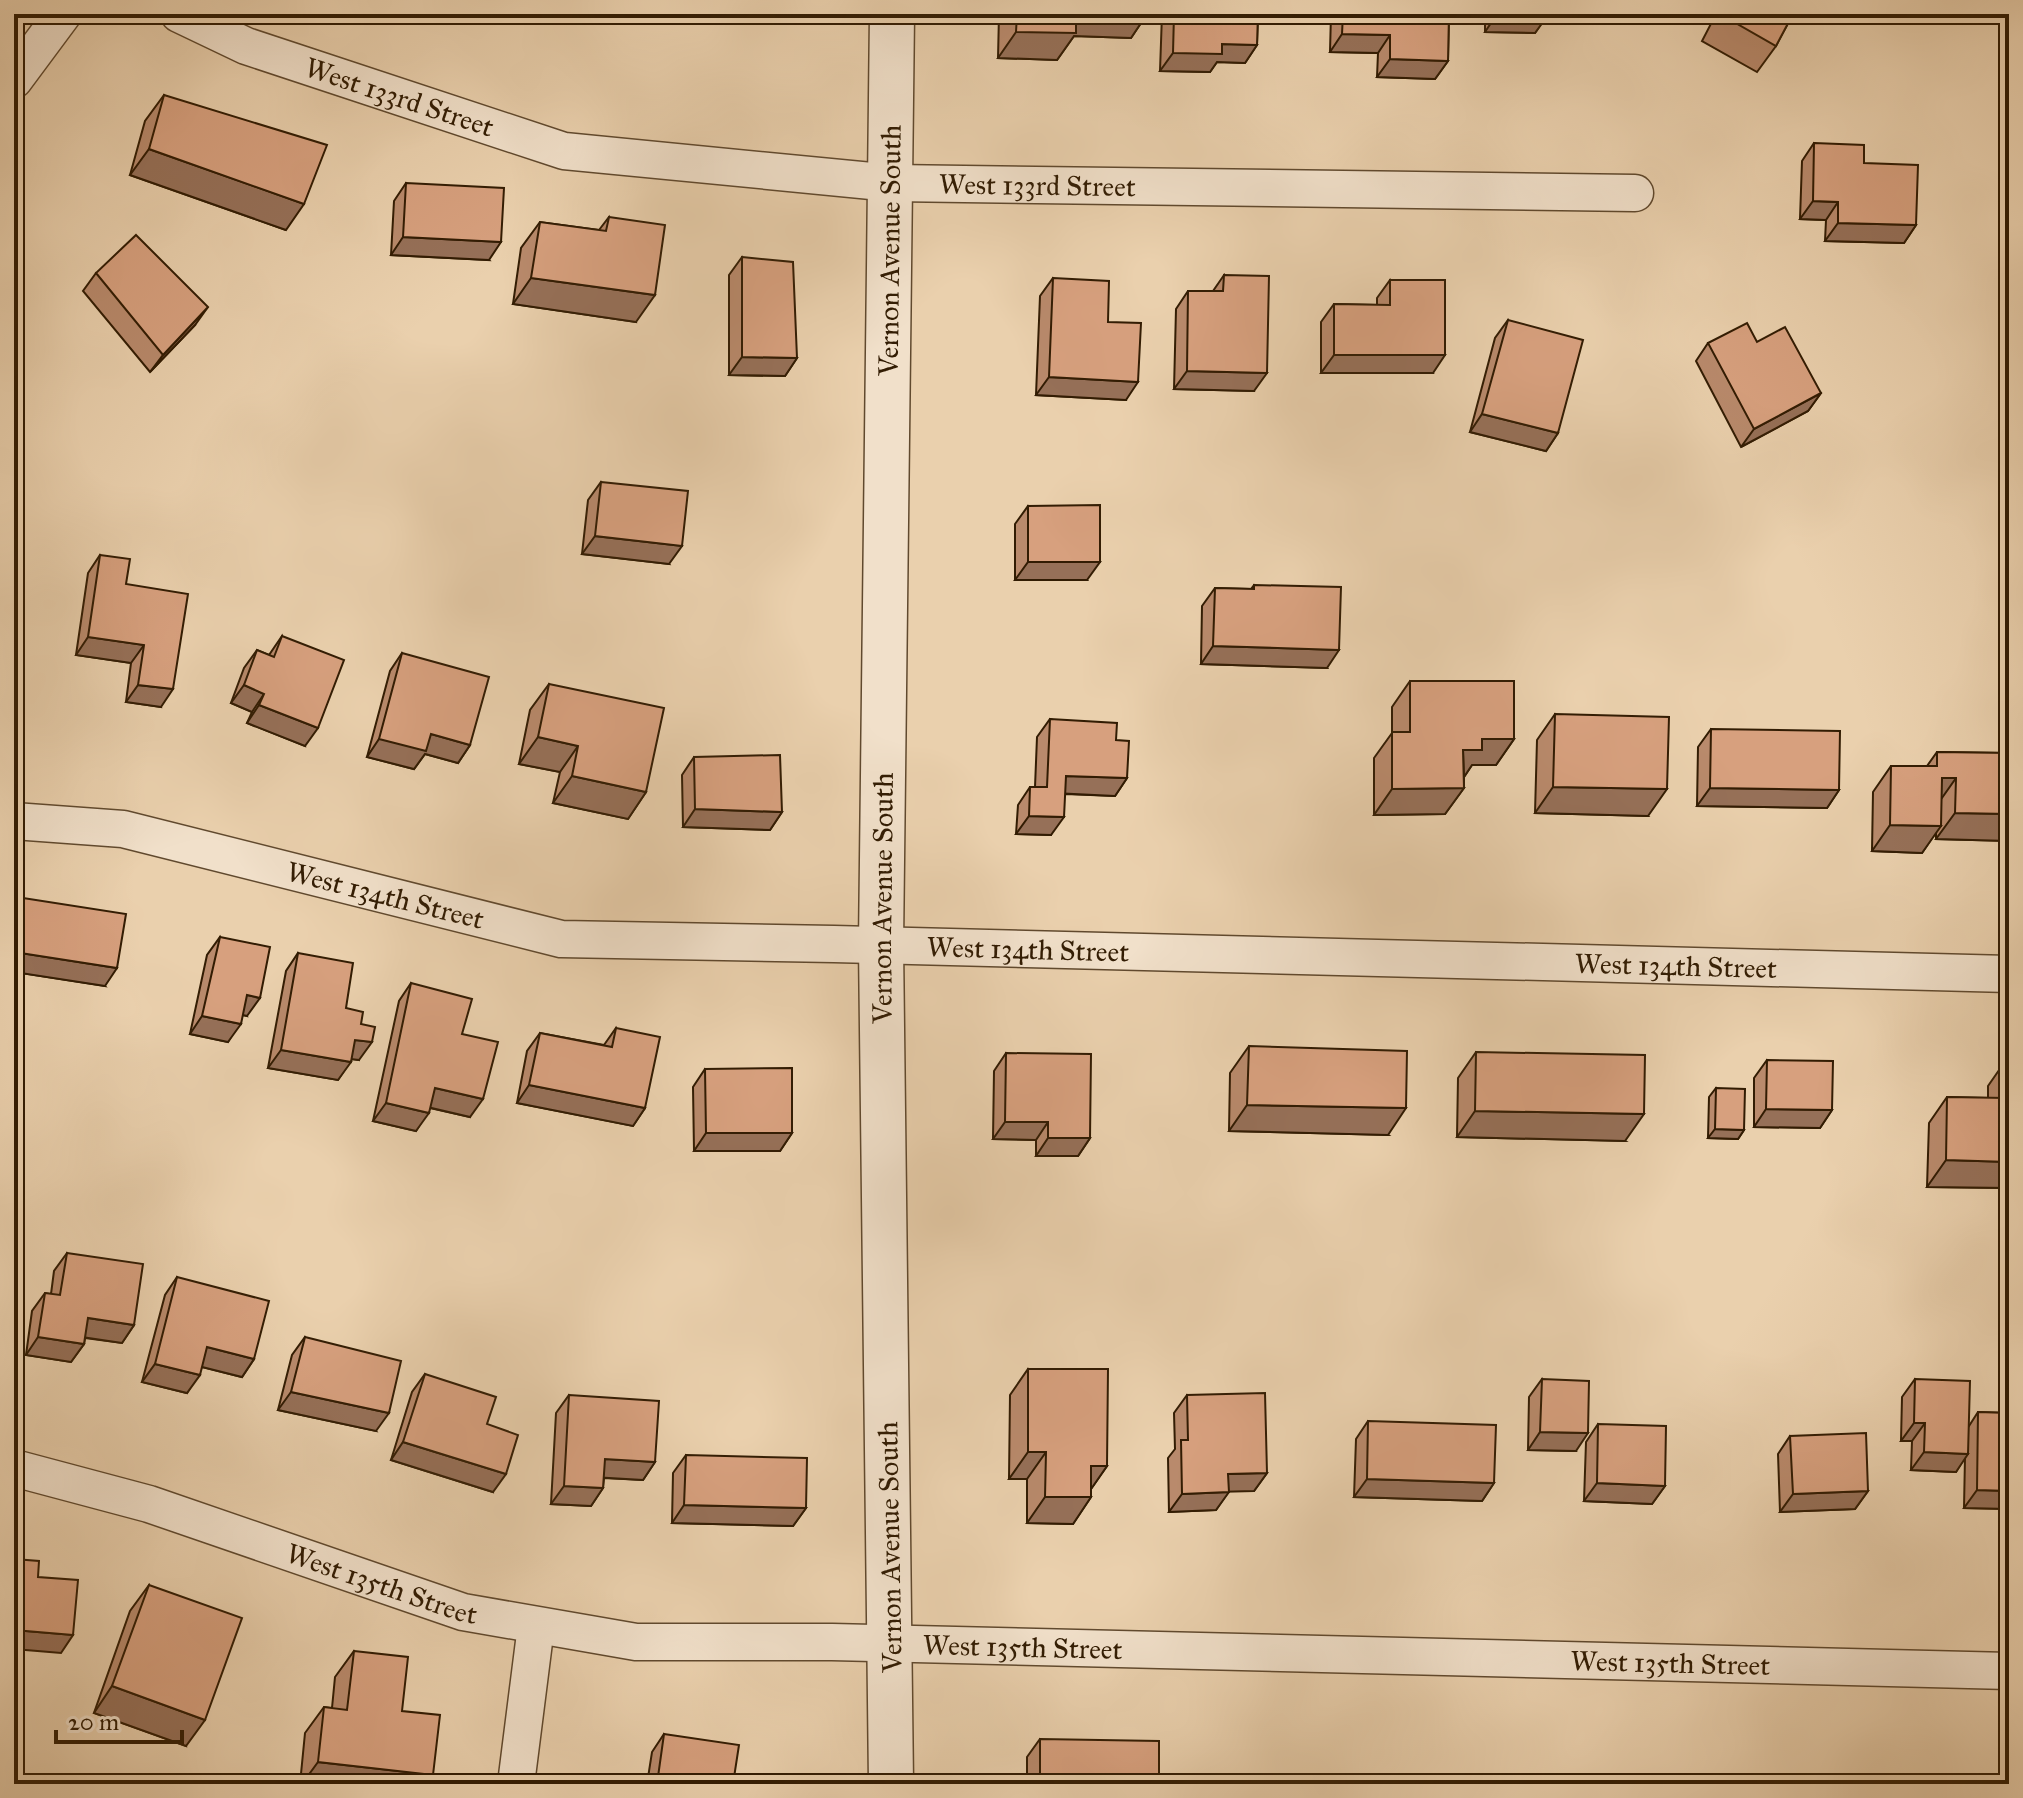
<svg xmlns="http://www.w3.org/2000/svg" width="2023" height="1798" font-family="'IM FELL Great Primer',serif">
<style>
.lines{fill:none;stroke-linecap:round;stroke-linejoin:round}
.minor-casing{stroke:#60492e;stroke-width:39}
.tertiary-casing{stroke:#60492e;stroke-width:47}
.minor{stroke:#f1e0ca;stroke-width:36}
.tertiary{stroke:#f1e0ca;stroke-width:44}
.wall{fill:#b98a6c;stroke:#321c03;stroke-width:2}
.shaded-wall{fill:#967058;stroke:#321c03;stroke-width:2}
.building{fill:#d7a07e;stroke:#321c03;stroke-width:2}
.labels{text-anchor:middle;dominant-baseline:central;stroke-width:7;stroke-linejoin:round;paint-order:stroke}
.street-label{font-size:28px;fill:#321c03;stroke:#f1e0ca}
</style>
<rect width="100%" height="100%" fill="#ead0ad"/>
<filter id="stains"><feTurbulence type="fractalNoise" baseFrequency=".0025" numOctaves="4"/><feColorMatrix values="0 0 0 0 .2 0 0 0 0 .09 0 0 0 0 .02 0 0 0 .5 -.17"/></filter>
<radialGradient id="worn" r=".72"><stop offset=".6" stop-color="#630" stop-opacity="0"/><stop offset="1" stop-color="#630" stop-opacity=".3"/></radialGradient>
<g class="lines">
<g class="minor-casing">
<g id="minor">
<path id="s1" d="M179,14l67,32 318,105 328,32 743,10"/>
<polyline points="14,80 63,14"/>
<path id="s2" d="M14,821l109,8 438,110 273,5 1175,30"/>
<path id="s3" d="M14,1468l135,36 314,108 173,30h196l1177,29"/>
<polyline points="516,1784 536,1626"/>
</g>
</g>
<g class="tertiary-casing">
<g id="tertiary">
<path id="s4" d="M891,1784l-10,-839 11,-931"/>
</g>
</g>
<use href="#minor" class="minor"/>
<use href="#tertiary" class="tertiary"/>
</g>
<g class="wall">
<polygon points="672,14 736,14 729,23 672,24"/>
<polygon points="999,14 1147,14 1131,38 1074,36 1057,60 998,58"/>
<polygon points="1162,14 1258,14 1257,45 1245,63 1217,62 1210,72 1160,71"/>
<polygon points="1331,14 1449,14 1448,61 1435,79 1377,77 1378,53 1330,52"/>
<polygon points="1485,14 1548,14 1535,33 1485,32"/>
<polygon points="1716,14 1793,14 1776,46 1757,72 1702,41"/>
<polygon points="164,95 286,230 130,175 145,121"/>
<polygon points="1814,143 1864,163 1916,225 1904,243 1825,241 1826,220 1800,219 1802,161"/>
<polygon points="406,183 489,260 391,255 394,201"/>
<polygon points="609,217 636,322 513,304 521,248 540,222 599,230"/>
<polygon points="742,257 797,358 785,376 729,375 729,275"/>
<polygon points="96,273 195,325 150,372 83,291"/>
<polygon points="1224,275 1254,391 1174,389 1176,309 1188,291 1213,291"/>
<polygon points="1053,278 1108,322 1126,400 1036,395 1040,296"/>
<polygon points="1390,280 1433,373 1321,373 1321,322 1334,304 1377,305 1377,298"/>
<polygon points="1508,320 1558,433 1546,451 1470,432 1495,338"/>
<polygon points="1757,342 1821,393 1808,411 1741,447 1696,361 1708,343"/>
<polygon points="601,482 669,564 582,554 588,500"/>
<polygon points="1028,506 1087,580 1015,580 1015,524"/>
<polygon points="100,555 126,584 161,707 126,702 131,663 76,655 88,573"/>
<polygon points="1254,585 1327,668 1201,664 1202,606 1215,588 1251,589"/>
<polygon points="282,636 305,746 247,723 252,712 231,703 244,668 257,650 269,655"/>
<polygon points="402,653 470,745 458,763 425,754 414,769 367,757 390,671"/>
<polygon points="1410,681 1514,739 1496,765 1472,765 1464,777 1464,788 1445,814 1374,815 1374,758 1392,733 1392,707"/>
<polygon points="549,684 646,792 628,819 553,803 560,772 519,764 530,710"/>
<polygon points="1555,714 1648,816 1535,813 1537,740"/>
<polygon points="1050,719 1116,740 1127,778 1115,796 1065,794 1051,835 1016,834 1018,805 1030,787 1035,787 1037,737"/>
<polygon points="1711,729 1839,790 1827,808 1697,806 1698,747"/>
<polygon points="1937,752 2009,753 2009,841 1936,839 1936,832 1922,853 1872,851 1873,792 1891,766 1927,766"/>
<polygon points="694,757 782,812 770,830 683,827 682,775"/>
<polygon points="23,898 105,986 14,972 14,910"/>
<polygon points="220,937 247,1016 243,1015 228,1042 190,1034 207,955"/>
<polygon points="298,953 346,1008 361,1024 359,1060 352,1059 338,1080 268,1068 286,971"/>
<polygon points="411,983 462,1034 470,1117 430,1108 416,1131 373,1121 399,1001"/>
<polygon points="616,1028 645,1108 633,1126 517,1103 527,1051 540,1033 604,1045"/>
<polygon points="1249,1046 1388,1135 1229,1131 1230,1073"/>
<polygon points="1476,1052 1625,1141 1457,1137 1458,1078"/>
<polygon points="1006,1053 1090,1138 1078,1156 1036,1156 1036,1140 993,1139 994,1071"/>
<polygon points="1767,1060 1832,1110 1820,1128 1754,1127 1754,1078"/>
<polygon points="2006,1060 2009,1188 1927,1187 1929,1123 1947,1097 1988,1098 1988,1086"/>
<polygon points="705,1069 792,1133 780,1151 694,1151 693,1087"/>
<polygon points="1716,1088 1744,1130 1738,1139 1708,1138 1709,1097"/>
<polygon points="67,1253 134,1325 122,1343 85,1338 84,1344 71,1362 26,1355 32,1311 45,1293 51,1294 54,1271"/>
<polygon points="177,1277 254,1359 242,1377 202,1367 187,1393 142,1382 165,1295"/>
<polygon points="305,1337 376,1431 278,1410 292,1355"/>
<polygon points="1028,1369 1107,1466 1091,1489 1091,1497 1073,1524 1027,1523 1027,1479 1009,1479 1010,1395"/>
<polygon points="425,1374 487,1424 493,1492 391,1460 412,1392"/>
<polygon points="1542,1379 1576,1451 1528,1450 1529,1397"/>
<polygon points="1915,1379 1969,1426 1978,1412 2009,1413 2009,1509 1964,1508 1965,1457 1956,1472 1911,1470 1912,1441 1901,1441 1902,1397"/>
<polygon points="569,1395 655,1462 643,1480 604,1478 603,1488 591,1506 551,1504 556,1413"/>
<polygon points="1187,1395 1267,1473 1254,1491 1229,1491 1216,1510 1169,1512 1168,1458 1175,1449 1174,1413"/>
<polygon points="1368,1421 1494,1483 1482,1501 1354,1497 1356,1439"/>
<polygon points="1598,1424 1665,1486 1652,1504 1584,1501 1586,1442"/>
<polygon points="1790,1436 1868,1491 1855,1509 1780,1512 1778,1454"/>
<polygon points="686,1455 806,1508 793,1526 672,1523 673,1473"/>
<polygon points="149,1585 186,1746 94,1713 130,1611"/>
<polygon points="354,1651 402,1711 427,1784 300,1784 305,1733 324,1707 332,1708 335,1677"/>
<polygon points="664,1734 733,1784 647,1784 652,1752"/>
<polygon points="1040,1739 1159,1784 1027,1784 1027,1757"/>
</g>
<g class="shaded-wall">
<polygon points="680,14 736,14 729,23 672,24"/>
<polygon points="1073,14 1147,14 1131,38 1074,36 1057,60 998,58 1016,32"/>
<polygon points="1497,14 1548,15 1535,33 1485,32"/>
<polygon points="1342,34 1390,35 1378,53 1330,52"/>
<polygon points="1222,44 1257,45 1245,63 1217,62 1210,72 1160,71 1173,53"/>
<polygon points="1390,59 1448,61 1435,79 1377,77"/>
<polygon points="149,149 304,204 286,230 130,175"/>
<polygon points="1813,201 1838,202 1826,220 1800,219"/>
<polygon points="1838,223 1916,225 1904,243 1825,241"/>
<polygon points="403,237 501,242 489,260 391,255"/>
<polygon points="531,278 655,295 636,322 513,304"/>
<polygon points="208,307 195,325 150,372 163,355"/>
<polygon points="1334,355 1445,355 1433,373 1321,373"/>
<polygon points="742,357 797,358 785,376 729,375"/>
<polygon points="1187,371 1267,373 1254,391 1174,389"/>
<polygon points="1049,377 1138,382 1126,400 1036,395"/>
<polygon points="1821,393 1808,411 1741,447 1754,429"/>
<polygon points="1482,414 1558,433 1546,451 1470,432"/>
<polygon points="595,536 682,546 669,564 582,554"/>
<polygon points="1028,562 1100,562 1087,580 1015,580"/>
<polygon points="88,637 144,645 131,663 76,655"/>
<polygon points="1213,646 1339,650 1327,668 1201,664"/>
<polygon points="138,685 173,689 161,707 126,702"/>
<polygon points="244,685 264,694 252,712 231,703"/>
<polygon points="259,705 318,728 305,746 247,723"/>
<polygon points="431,734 470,745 458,763 425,754 414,769 367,757 379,739"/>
<polygon points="538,737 578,746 560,772 519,764"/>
<polygon points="1482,739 1514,739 1496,765 1472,765 1464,777 1463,750"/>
<polygon points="572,776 646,792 628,819 553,803"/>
<polygon points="1066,776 1127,778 1115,796 1053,793"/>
<polygon points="1942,778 1956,778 1937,805"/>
<polygon points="1553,787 1667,789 1648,816 1535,813"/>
<polygon points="1464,788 1445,814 1374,815 1392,789"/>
<polygon points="1710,788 1839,790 1827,808 1697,806"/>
<polygon points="695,809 782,812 770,830 683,827"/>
<polygon points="1955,813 2009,814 2009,841 1936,839"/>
<polygon points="1029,816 1064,817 1051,835 1016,834"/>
<polygon points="1890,825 1941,826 1922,853 1872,851"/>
<polygon points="14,952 117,968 105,986 14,972"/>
<polygon points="247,995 260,998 247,1016 234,1013"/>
<polygon points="202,1016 241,1024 228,1042 190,1034"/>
<polygon points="355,1040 372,1042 359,1060 342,1058"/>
<polygon points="281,1050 351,1062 338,1080 268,1068"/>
<polygon points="529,1085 645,1108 633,1126 517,1103"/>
<polygon points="435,1088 483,1099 470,1117 423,1106"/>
<polygon points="386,1103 429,1113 416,1131 373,1121"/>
<polygon points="1247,1105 1406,1108 1388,1135 1229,1131"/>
<polygon points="1766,1109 1832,1110 1820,1128 1754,1127"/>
<polygon points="1475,1111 1644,1114 1625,1141 1457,1137"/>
<polygon points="1005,1122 1048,1122 1036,1140 993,1139"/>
<polygon points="1715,1129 1744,1130 1738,1139 1708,1138"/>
<polygon points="706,1133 792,1133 780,1151 694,1151"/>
<polygon points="1048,1138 1090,1138 1078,1156 1036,1156"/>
<polygon points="1946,1160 2009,1162 2009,1188 1927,1187"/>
<polygon points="88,1318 134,1325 122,1343 75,1336"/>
<polygon points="38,1337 84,1344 71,1362 26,1355"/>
<polygon points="207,1347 254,1359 242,1377 194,1365"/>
<polygon points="155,1364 200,1375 187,1393 142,1382"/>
<polygon points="291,1392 389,1413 376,1431 278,1410"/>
<polygon points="1914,1423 1925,1423 1912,1441 1901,1441"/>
<polygon points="1540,1432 1588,1433 1576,1451 1528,1450"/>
<polygon points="403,1442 506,1474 493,1492 391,1460"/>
<polygon points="1028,1452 1046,1452 1027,1479 1009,1479"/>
<polygon points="1924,1452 1968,1454 1956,1472 1911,1470"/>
<polygon points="605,1459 655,1462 643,1480 592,1477"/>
<polygon points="1091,1466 1107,1466 1089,1492"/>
<polygon points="1267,1473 1254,1491 1216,1492 1228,1474"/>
<polygon points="1367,1479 1494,1483 1482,1501 1354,1497"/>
<polygon points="1597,1483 1665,1486 1652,1504 1584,1501"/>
<polygon points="564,1486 603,1488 591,1506 551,1504"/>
<polygon points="1977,1490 2009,1491 2009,1509 1964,1508"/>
<polygon points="1868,1491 1855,1509 1780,1512 1793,1494"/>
<polygon points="1229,1492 1216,1510 1169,1512 1182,1494"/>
<polygon points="1045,1497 1091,1497 1073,1524 1027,1523"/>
<polygon points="684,1505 806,1508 793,1526 672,1523"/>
<polygon points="14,1630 73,1635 61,1653 14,1649"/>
<polygon points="112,1686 205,1720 186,1746 94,1713"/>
<polygon points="318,1762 433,1775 427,1784 302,1784"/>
</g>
<g class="building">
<polygon points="1017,14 1076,14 1076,33 1016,32"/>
<polygon points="1174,14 1258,14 1257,45 1222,44 1222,54 1173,53"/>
<polygon points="1343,14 1449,14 1448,61 1390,59 1390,35 1342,34"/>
<polygon points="1497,14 1548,14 1548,15"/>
<polygon points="1720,14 1793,14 1776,46"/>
<polygon points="164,95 327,145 304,204 149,149"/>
<polygon points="1814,143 1864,145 1864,163 1918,165 1916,225 1838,223 1838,202 1813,201"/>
<polygon points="406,183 504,188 501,242 403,237"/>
<polygon points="609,217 665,225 655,295 531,278 540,222 606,231"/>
<polygon points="136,235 208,307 163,355 96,273"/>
<polygon points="742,257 793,262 797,358 742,357"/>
<polygon points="1224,275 1269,276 1267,373 1187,371 1188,291 1223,291"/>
<polygon points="1053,278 1109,281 1108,322 1141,323 1138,382 1049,377"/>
<polygon points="1390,280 1445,280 1445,355 1334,355 1334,304 1390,305"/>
<polygon points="1508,320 1583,340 1558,433 1482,414"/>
<polygon points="1747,323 1757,342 1785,327 1821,393 1754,429 1708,343"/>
<polygon points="601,482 688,491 682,546 595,536"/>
<polygon points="1100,505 1100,562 1028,562 1028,506"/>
<polygon points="100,555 130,559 126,584 188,594 173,689 138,685 144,645 88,637"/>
<polygon points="1254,585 1341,587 1339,650 1213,646 1215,588 1254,589"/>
<polygon points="282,636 344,660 318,728 259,705 264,694 244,685 257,650 274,657"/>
<polygon points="402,653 489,677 470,745 431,734 426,751 379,739"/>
<polygon points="1410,681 1514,681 1514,739 1482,739 1482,750 1463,750 1464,788 1392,789 1392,732 1410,732"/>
<polygon points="549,684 664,708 646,792 572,776 578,746 538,737"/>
<polygon points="1555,714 1669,717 1667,789 1553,787"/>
<polygon points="1050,719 1117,723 1116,740 1129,741 1127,778 1066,776 1064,817 1029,816 1030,787 1047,787"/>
<polygon points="1711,729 1840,731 1839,790 1710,788"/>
<polygon points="1937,752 2009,753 2009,814 1955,813 1956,778 1942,778 1941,826 1890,825 1891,766 1937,766"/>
<polygon points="780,755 782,812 695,809 694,757"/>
<polygon points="23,898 126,914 117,968 14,952"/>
<polygon points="220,937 270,947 260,998 247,995 241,1024 202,1016"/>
<polygon points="298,953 353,963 346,1008 363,1012 361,1024 375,1027 372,1042 355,1040 351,1062 281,1050"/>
<polygon points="411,983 472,999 462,1034 498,1042 483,1099 435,1088 429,1113 386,1103"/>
<polygon points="616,1028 660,1037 645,1108 529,1085 540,1033 612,1047"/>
<polygon points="1249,1046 1407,1051 1406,1108 1247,1105"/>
<polygon points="1476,1052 1645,1055 1644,1114 1475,1111"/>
<polygon points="1006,1053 1091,1054 1090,1138 1048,1138 1048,1122 1005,1122"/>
<polygon points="1767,1060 1833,1061 1832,1110 1766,1109"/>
<polygon points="2006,1060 2009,1060 2009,1162 1946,1160 1947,1097 2006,1098"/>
<polygon points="792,1068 792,1133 706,1133 705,1069"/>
<polygon points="1716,1088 1745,1089 1744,1130 1715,1129"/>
<polygon points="67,1253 143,1264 134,1325 88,1318 84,1344 38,1337 45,1293 60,1295"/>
<polygon points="177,1277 269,1301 254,1359 207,1347 200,1375 155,1364"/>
<polygon points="305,1337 401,1361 389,1413 291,1392"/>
<polygon points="1028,1369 1108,1369 1107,1466 1091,1466 1091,1497 1045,1497 1046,1452 1028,1452"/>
<polygon points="425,1374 496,1397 487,1424 518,1435 506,1474 403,1442"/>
<polygon points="1542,1379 1589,1381 1588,1433 1540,1432"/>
<polygon points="1915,1379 1970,1381 1968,1454 1924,1452 1925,1423 1914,1423"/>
<polygon points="1265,1393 1267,1473 1228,1474 1229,1492 1182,1494 1181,1440 1188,1440 1187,1395"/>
<polygon points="569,1395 659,1401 655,1462 605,1459 603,1488 564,1486"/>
<polygon points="1978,1412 2009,1413 2009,1491 1977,1490"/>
<polygon points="1368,1421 1496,1425 1494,1483 1367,1479"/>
<polygon points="1598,1424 1666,1426 1665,1486 1597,1483"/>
<polygon points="1866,1433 1868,1491 1793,1494 1790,1436"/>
<polygon points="686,1455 807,1458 806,1508 684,1505"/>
<polygon points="14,1559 39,1561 38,1577 78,1580 73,1635 14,1630"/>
<polygon points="149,1585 242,1618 205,1720 112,1686"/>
<polygon points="354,1651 408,1657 402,1711 440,1715 433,1775 318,1762 324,1707 347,1710"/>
<polygon points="664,1734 739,1745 733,1784 657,1784"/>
<polygon points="1040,1739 1159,1741 1159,1784 1040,1784"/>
</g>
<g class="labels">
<g class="street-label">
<text stroke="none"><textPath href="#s1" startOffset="236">West 133rd Street</textPath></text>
<text stroke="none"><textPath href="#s1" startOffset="884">West 133rd Street</textPath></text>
<text stroke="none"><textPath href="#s4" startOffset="1534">Vernon Avenue South</textPath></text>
<text stroke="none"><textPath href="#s2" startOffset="380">West 134th Street</textPath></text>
<text stroke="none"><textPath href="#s4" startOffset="886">Vernon Avenue South</textPath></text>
<text stroke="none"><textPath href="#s2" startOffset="1028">West 134th Street</textPath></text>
<text stroke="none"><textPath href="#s2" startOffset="1676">West 134th Street</textPath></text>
<text transform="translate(890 1547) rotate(-91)">Vernon Avenue South</text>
<text stroke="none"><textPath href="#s3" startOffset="386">West 135th Street</textPath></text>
<text stroke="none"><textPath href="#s3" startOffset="1034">West 135th Street</textPath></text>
<text stroke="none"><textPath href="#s3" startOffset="1682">West 135th Street</textPath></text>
</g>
</g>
<rect width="2023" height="1798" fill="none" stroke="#ead0ad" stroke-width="48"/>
<rect x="16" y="16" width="1991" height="1766" fill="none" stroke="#321c03" stroke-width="4"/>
<rect x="24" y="24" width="1975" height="1750" fill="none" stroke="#321c03" stroke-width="2"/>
<path d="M56 1730v12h126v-12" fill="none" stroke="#321c03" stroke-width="4"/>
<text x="68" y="1730" font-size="24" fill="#321c03" stroke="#f1e0ca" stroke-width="6" paint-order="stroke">20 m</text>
<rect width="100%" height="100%" filter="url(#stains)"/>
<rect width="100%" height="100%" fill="url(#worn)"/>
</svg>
